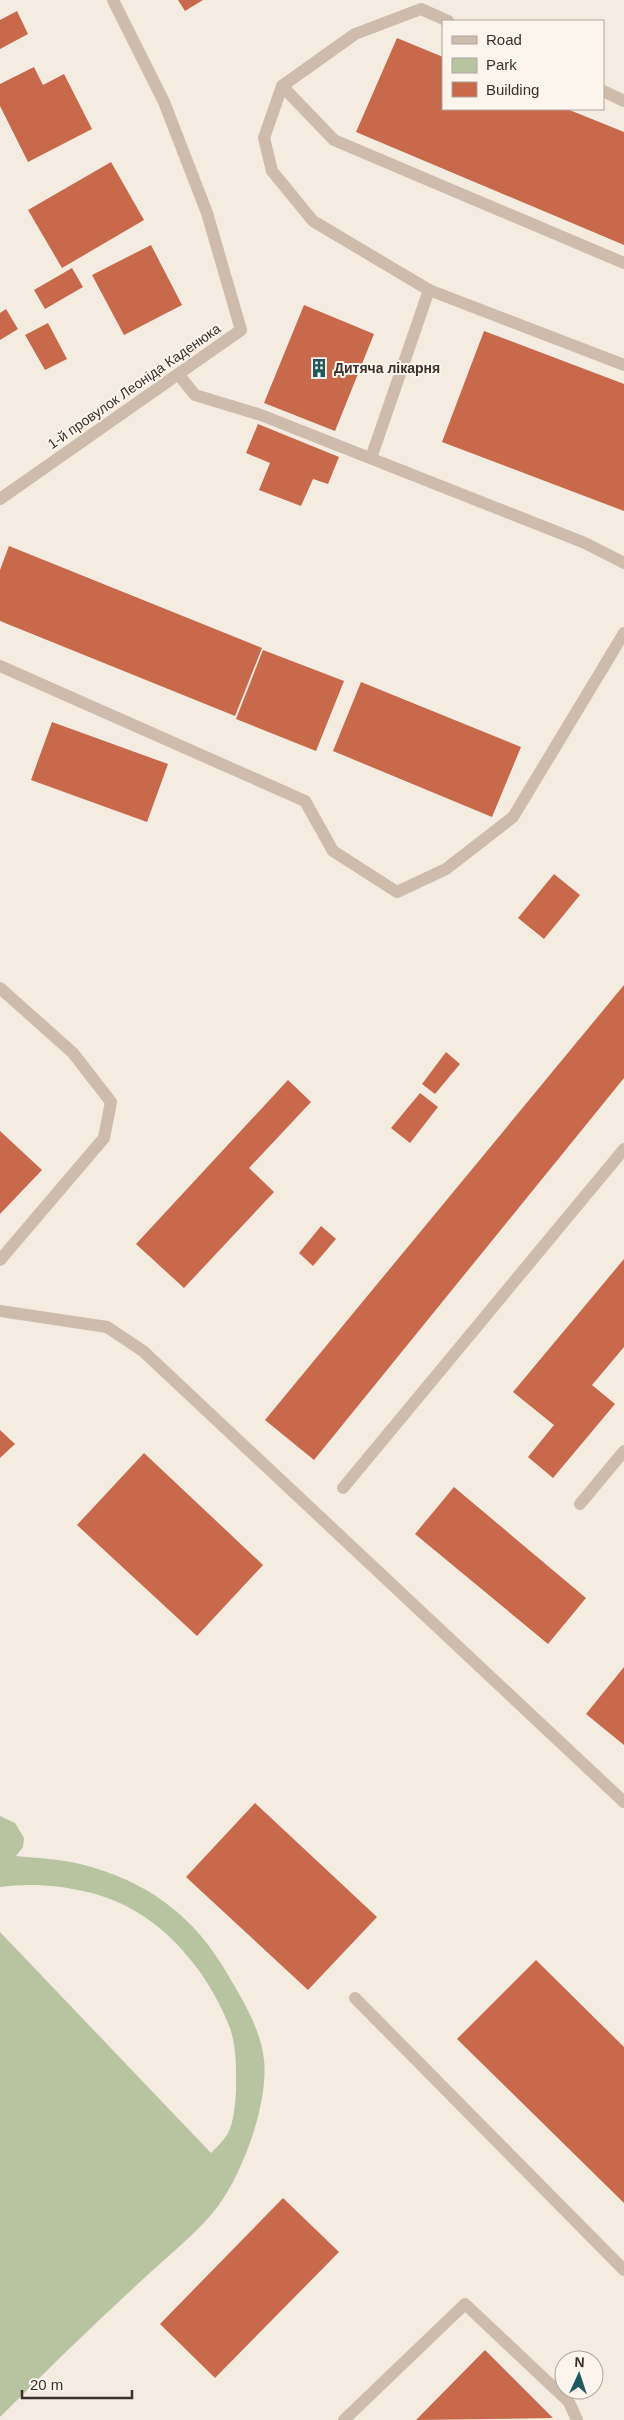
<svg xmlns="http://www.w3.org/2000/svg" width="624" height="2420" font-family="Arial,sans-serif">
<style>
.green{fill:#b8c4a0}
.building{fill:#c8694b}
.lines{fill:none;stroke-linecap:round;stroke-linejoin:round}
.service{stroke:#cdbbac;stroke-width:12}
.pedestrian{stroke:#cdbbac;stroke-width:12}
.minor{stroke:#cdbbac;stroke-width:12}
.labels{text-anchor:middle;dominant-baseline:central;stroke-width:4;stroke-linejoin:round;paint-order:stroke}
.poi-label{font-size:14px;font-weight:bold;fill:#3b302b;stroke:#fbf5ee;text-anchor:start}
.street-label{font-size:14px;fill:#3b302b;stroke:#fbf5ee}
</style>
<rect width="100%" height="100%" fill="#f4ebe1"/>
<path class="green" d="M0,1816l15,7 9,15 -1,9 -7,9c21,2 44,3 64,8 66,16 115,52 148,111 15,25 33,55 36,85 5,44 -24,123 -53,155 -21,24 -48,45 -71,67 -48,44 -94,89 -140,135v-485l211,221c6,-6 13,-13 17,-20 6,-11 7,-29 8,-41 0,-22 1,-43 -6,-64 -18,-48 -57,-99 -104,-122 -34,-18 -88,-25 -126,-19z"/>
<g class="building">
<polygon points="178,0 203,0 185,11"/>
<polygon points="17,11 28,34 0,49 0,20"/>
<polygon points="397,38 443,57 443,109 567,109 624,132 624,245 356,132"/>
<polygon points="34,67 43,85 64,74 92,129 28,162 0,106 0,84"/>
<polygon points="111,162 144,220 62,268 28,210"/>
<polygon points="151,245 182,305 124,335 92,275"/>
<polygon points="72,268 83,287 45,309 34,290"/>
<polygon points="304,305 374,334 335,431 264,403"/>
<polygon points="6,309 18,329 0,340 0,313"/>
<polygon points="48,323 67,359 45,370 25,335"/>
<polygon points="484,331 624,384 624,511 442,442"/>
<polygon points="258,424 339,457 328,484 313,479 301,506 259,490 270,463 246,453"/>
<polygon points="9,546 262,648 235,716 0,621 0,570"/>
<polygon points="263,650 344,681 316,751 236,719"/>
<polygon points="361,682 521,747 492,817 333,751"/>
<polygon points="52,722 168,764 147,822 31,780"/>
<polygon points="554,874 580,895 544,939 518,918"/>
<polygon points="624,985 624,1078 314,1460 265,1420"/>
<polygon points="446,1052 460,1064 435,1094 422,1084"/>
<polygon points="288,1080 311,1102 249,1168 274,1192 184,1288 136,1244"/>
<polygon points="420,1093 438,1107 410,1143 391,1128"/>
<polygon points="0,1131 42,1170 0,1214"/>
<polygon points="321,1226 336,1239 313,1266 299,1253"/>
<polygon points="624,1259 624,1347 592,1385 615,1404 553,1478 528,1457 554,1425 513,1392"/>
<polygon points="0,1430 15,1444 0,1458"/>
<polygon points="144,1453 263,1565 197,1636 77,1525"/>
<polygon points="454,1487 586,1598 548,1644 415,1534"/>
<polygon points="624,1667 624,1745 586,1714"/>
<polygon points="255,1803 377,1917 308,1990 186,1877"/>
<polygon points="536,1960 624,2047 624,2203 457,2039"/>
<polygon points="283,2198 339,2252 215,2378 160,2324"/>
<polygon points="485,2350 553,2418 416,2420"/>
</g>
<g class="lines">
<g class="service">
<polyline points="282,86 334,140 624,263"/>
<polyline points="603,91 624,101"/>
<polyline points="429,290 313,221 272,171 264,138 282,86 355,34 421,9 448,21"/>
<polyline points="178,374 195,395 261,415 585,543 624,563"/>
<polyline points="371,458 429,290 624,365"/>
<polyline points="0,666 305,801 333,851 397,892 446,869 513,817 624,633"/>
<polyline points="0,988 73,1053 111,1102 104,1138 0,1260"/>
<polyline points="343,1488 624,1149"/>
<polyline points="355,1998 624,2270"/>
<polyline points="344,2420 465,2304 569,2402 577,2420"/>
</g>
<polyline class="pedestrian" points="0,1311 107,1327 143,1351 624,1802"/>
<g class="minor">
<polyline points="0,499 241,330 207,213 164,102 113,0"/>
<polyline points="580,1504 624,1451"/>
</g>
</g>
<defs>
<g id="building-bare" transform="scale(1.5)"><path d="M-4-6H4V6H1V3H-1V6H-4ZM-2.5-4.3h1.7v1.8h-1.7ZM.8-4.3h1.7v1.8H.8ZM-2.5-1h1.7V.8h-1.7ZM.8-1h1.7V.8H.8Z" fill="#1f5a5e" stroke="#fbf5ee" stroke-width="2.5" paint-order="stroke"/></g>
</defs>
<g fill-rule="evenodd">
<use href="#building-bare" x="319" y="368"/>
</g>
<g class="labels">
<g class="poi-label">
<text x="334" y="368">Дитяча лікарня</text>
</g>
<g class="street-label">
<text transform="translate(134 386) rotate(-35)">1-й провулок Леоніда Каденюка</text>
</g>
</g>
<rect x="442" y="20" width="162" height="90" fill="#fbf5ee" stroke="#aea6a0"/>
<rect x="452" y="36" width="25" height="8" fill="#cdbbac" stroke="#aea6a0"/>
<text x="486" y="45" font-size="15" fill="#3b302b">Road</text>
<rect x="452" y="58" width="25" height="15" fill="#b8c4a0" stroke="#aea6a0"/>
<text x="486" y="70" font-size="15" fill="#3b302b">Park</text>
<rect x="452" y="82" width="25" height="15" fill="#c8694b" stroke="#aea6a0"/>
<text x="486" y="95" font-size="15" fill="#3b302b">Building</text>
<g transform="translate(579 2375) rotate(3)"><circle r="24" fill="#fbf5ee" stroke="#aea6a0"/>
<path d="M0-4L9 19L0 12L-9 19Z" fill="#1f5a5e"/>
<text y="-8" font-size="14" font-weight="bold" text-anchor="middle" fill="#3b302b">N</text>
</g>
<path d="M22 2390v8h110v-8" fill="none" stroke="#3b302b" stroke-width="2.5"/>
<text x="30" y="2390" font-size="15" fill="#3b302b" stroke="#fbf5ee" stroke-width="4" paint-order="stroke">20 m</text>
</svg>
